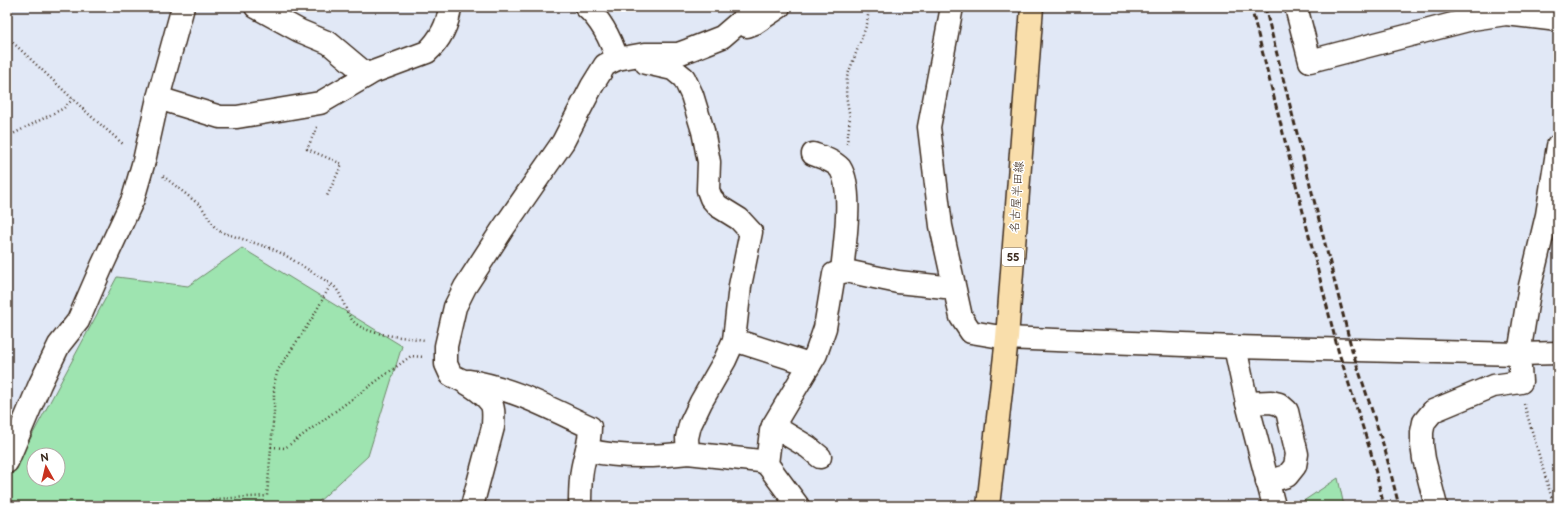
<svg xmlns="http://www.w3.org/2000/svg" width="1565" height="513" font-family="'Balsamiq Sans','Klee One',sans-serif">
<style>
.green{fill:#9ee4b0;stroke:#6c8767;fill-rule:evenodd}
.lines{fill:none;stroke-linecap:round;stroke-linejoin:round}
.minor-casing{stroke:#3b2a1e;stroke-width:25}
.major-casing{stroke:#3b2a1e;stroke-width:25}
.path{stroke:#3b2a1e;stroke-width:2.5;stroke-dasharray:1 3;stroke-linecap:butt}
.minor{stroke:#fff;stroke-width:22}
.major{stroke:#f9deab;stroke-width:22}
.rail{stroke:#3b2a1e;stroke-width:3;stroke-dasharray:6 3;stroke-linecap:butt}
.labels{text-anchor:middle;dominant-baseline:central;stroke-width:3;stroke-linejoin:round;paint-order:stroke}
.shield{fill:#fff;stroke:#766a62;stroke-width:1}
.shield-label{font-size:11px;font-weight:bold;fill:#3b2a1e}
.street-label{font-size:12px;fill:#3b2a1e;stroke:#fff}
</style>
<rect width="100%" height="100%" fill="#e1e8f6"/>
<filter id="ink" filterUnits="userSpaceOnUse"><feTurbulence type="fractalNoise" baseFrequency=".025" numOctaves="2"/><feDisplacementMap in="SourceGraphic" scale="8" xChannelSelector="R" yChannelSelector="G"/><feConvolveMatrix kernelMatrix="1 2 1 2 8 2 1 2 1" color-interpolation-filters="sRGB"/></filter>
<g filter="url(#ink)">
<g class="green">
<path d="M242,248l160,98 -34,110 -54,50h-307v-24l110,-205 71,9zM34,455h24v24h-24z"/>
<polygon points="1338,478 1344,506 1296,506"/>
</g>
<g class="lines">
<g class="minor-casing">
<g id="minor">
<polyline points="256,7 300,31 329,43 360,69 366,76"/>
<path d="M586,7c15,13 25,33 31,52"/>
<polyline points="952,7 929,127 941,226 961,317 971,332 1007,338 1235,347 1519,354 1558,353"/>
<polyline points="1296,7 1310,61 1472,19 1506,14 1558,20"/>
<polyline points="747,26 755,23 779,7"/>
<polyline points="646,63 673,69 684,78 692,95 703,131 709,162 708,190 711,198 718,206 739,219 751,232 740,286 734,340 725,360 701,402 690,425 687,438 688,453 760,461 767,464"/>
<path d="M158,98l62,19h17l83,-14 53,-31 54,-20c14,-13 21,-27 23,-45"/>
<path d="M813,154c8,3 21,7 27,14 14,22 4,78 2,104"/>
<polyline points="734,340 803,362 809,366"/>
<polyline points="1235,347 1247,403 1274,506"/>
<path d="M468,381c43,6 83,28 122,46 0,15 -4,24 -7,38 -3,13 -3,27 -3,41"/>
<polyline points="1247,403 1271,402 1279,404 1287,411 1297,454 1295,466 1287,476 1267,482"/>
<polyline points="773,426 808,447 820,457"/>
<path d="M587,450c32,8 68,7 101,3"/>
<polyline points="7,462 40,384 59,345 78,321 102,266 133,199 144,161 158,98 183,7"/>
<path d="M472,506l21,-79c0,-8 2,-19 -3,-25 -8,-11 -27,-22 -39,-27l-5,-11v-18l9,-39 10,-20 37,-57 61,-88 29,-56 13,-21 12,-6 28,-5h33l11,-4 33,-13 35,-30"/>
<polyline points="798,506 767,464 771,431 773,426 816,354 825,328 834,274 846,271 898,282 954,288"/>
<polyline points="1436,506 1424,459 1422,445 1422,432 1424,422 1433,411 1493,386 1521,382 1519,354 1530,286 1547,215 1558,146"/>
</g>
</g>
<g class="major-casing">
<polyline id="major" points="988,506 1007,338 1032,7"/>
</g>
<g class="path">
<polyline points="7,37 93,118 123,144"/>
<polyline points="317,127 307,149 342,164 327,196"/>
<polyline points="7,137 64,108 73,99"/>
<polyline points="847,144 850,118 846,95 847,77 867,24 869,7"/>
<polyline points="163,176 201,206 214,226 221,232 270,248 285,255 331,284"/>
<polyline points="1524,404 1554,506"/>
<polyline points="271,447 285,448 411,356 424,357"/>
<path d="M197,506l18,-7 52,-3 7,-85v-27l4,-14 35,-53 18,-33c12,8 12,25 22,37 14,15 52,16 72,19"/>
</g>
<use href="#minor" class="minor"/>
<use href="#major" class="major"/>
<g class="rail">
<polyline points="1251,7 1338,350 1371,453 1384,506"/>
<polyline points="1265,7 1352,350 1385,450 1399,506"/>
</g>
</g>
</g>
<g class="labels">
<rect class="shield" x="1002" y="248" width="22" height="18" rx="3"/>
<g class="shield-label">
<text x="1013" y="257">55</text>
</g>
<g class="street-label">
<text transform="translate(1017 197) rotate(-86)">名古屋半田線</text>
</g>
</g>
<rect width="1565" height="513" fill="none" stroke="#fff" stroke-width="24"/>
<rect x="12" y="12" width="1541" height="489" fill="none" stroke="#3b2a1e" stroke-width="1.5" filter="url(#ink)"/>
<g transform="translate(46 467) rotate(352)"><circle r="19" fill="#ffffff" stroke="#b1aaa5"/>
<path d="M0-3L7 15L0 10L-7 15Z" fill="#c8321e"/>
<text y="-6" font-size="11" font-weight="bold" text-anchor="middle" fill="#3b2a1e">N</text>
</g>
</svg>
